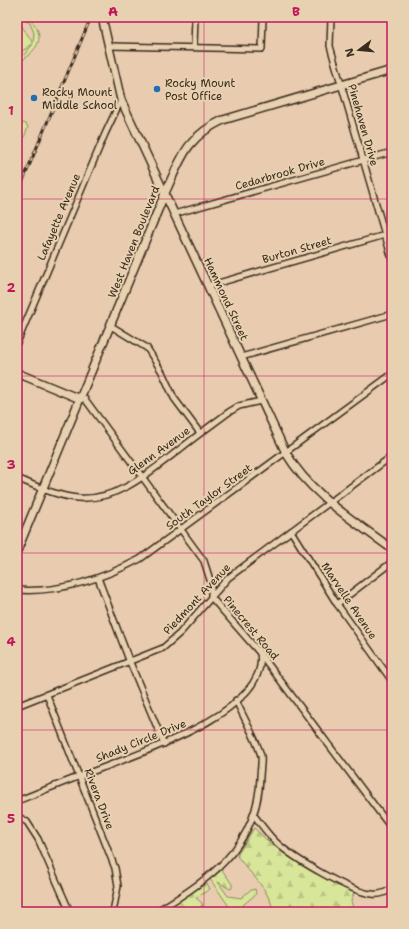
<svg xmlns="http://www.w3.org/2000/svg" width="409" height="929" font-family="'Shantell Sans',sans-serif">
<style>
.forest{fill:url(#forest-firs);stroke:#8a885c}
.garden{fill:#d8e69a;stroke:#8a885c}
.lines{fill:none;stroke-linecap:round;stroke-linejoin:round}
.street-casing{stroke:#3b2a1e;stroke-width:8}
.secondary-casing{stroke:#3b2a1e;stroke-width:10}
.street{stroke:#e7d1b0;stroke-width:5}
.secondary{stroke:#e7d1b0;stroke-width:7}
.rail-casing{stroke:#3b2a1e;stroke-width:3}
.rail{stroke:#e7d1b0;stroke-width:1.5;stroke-dasharray:4.5;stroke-linecap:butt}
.grid{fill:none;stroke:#c2185b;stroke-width:1;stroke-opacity:0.55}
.poi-dot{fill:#1f6fb2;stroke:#e7d1b0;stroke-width:1.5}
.labels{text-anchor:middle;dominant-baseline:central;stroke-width:4;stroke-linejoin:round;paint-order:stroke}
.poi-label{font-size:11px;fill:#3b2a1e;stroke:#e7d1b0;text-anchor:start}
.street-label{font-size:11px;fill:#3b2a1e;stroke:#e7d1b0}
.neatline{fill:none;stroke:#c2185b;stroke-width:1.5}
.grid-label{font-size:13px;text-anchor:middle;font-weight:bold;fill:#c2185b}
</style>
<defs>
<pattern id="forest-firs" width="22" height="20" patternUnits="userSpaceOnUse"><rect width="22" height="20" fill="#d8e69a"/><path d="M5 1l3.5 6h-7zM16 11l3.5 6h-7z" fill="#bac584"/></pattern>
</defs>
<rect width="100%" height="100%" fill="#e9ccb0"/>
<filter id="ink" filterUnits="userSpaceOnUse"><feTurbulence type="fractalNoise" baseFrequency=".025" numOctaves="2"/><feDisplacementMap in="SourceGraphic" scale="8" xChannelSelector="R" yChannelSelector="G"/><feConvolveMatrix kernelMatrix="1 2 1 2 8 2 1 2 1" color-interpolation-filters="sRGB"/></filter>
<g filter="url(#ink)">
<g class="forest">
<path d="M254,828l17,16 36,23 47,26 -3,8 3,11h-80c-7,-26 -22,-36 -37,-56z"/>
<polygon points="222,870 232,884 232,888 230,889 218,882 228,896 241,898 249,891 255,889 256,894 243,905 247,912 233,912 210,879"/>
<polygon points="206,882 210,889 196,898 202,903 203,906 196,909 198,912 169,912 166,908"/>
</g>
<g class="garden">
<path d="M18,17h10c21,21 9,33 -11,47v-4l8,-6 8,-10 -16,10v-35l16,24 1,-10 -4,-10z"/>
<polygon points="17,121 26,124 28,127 17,156"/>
</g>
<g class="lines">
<g class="street-casing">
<g id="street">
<polyline points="331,17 330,46 392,259"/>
<polyline points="109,46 262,49 263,17"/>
<polyline points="194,47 195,17"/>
<polyline points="174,214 392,152"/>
<polyline points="208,286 392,233"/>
<polyline points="111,326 147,348 162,372 174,398 200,433"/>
<polyline points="17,343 105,134 121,100"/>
<polyline points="241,357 392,314"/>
<polyline points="80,399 85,399 204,561 211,583 211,597 259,652 392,829"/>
<path d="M17,478c19,8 39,18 61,20 40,3 72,-26 102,-49 16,-13 33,-25 49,-37l10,-6 22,-5"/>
<polyline points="291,531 337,604 392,681"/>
<polyline points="98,578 129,660 164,744"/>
<path d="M17,590c43,3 85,-11 123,-31l252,-185"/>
<polyline points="337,604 392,562"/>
<polyline points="47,695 115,868 118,886 113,912"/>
<polyline points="17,706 163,648 180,633 228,578 392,456"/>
<path d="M17,801c28,-11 57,-23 85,-33 42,-16 168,-58 158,-115"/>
<path d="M253,814c8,10 15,21 24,29 16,15 73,49 95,51 7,1 14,-1 20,-6"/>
<polyline points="17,816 27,822 38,839 70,912"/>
<path d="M155,912c54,-31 103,-66 105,-135 0,-6 2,-15 1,-21 -3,-14 -19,-41 -25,-56"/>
</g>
</g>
<g class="secondary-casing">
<g id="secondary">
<path d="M102,17l19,83 165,353c25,42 67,67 106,96"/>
<polyline points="17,373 80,399"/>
<path d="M17,551l148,-358c16,-34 21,-56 58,-73l169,-50"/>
</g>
</g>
<use href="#street" class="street"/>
<use href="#secondary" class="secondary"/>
<g class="rail-casing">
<polyline id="rail" points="17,195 91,17"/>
</g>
<use href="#rail" class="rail"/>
</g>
</g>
<path class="grid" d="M204,17v895M17,199h375M17,376h375M17,553h375M17,730h375"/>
<g class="poi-dot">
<circle cx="157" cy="89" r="4"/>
<circle cx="34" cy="98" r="4"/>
</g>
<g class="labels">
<g class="poi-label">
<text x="165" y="83">Rocky Mount<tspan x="165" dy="13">Post Office</tspan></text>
<text x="42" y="92">Rocky Mount<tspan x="42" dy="13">Middle School</tspan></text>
</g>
<g class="street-label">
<text transform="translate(363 125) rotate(74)">Pinehaven Drive</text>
<text transform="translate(280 174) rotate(-16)">Cedarbrook Drive</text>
<text transform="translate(59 217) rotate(-67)">Lafayette Avenue</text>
<text transform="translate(134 242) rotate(-68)">West Haven Boulevard</text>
<text transform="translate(297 250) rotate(-16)">Burton Street</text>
<text transform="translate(226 299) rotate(65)">Hammond Street</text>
<text transform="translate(159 451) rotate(-36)">Glenn Avenue</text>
<text transform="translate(209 497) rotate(-36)">South Taylor Street</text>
<text transform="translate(197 599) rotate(-47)">Piedmont Avenue</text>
<text transform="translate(349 601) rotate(56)">Marvelle Avenue</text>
<text transform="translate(251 628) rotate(50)">Pinecrest Road</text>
<text transform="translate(141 741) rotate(-22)">Shady Circle Drive</text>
<text transform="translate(99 799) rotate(69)">Rivera Drive</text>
</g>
</g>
<rect width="409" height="929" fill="none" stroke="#e7d1b0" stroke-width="44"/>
<g transform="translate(359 50) rotate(254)" stroke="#e7d1b0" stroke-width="3" paint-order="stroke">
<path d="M0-3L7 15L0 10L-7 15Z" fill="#3b2a1e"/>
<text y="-6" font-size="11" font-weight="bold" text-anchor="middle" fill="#3b2a1e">N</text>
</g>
<rect x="22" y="22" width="365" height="885" class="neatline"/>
<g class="grid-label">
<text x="113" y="16">A</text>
<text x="296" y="16">B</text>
<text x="11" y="115">1</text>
<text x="11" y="292">2</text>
<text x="11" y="469">3</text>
<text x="11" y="646">4</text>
<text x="11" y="823">5</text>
</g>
</svg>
